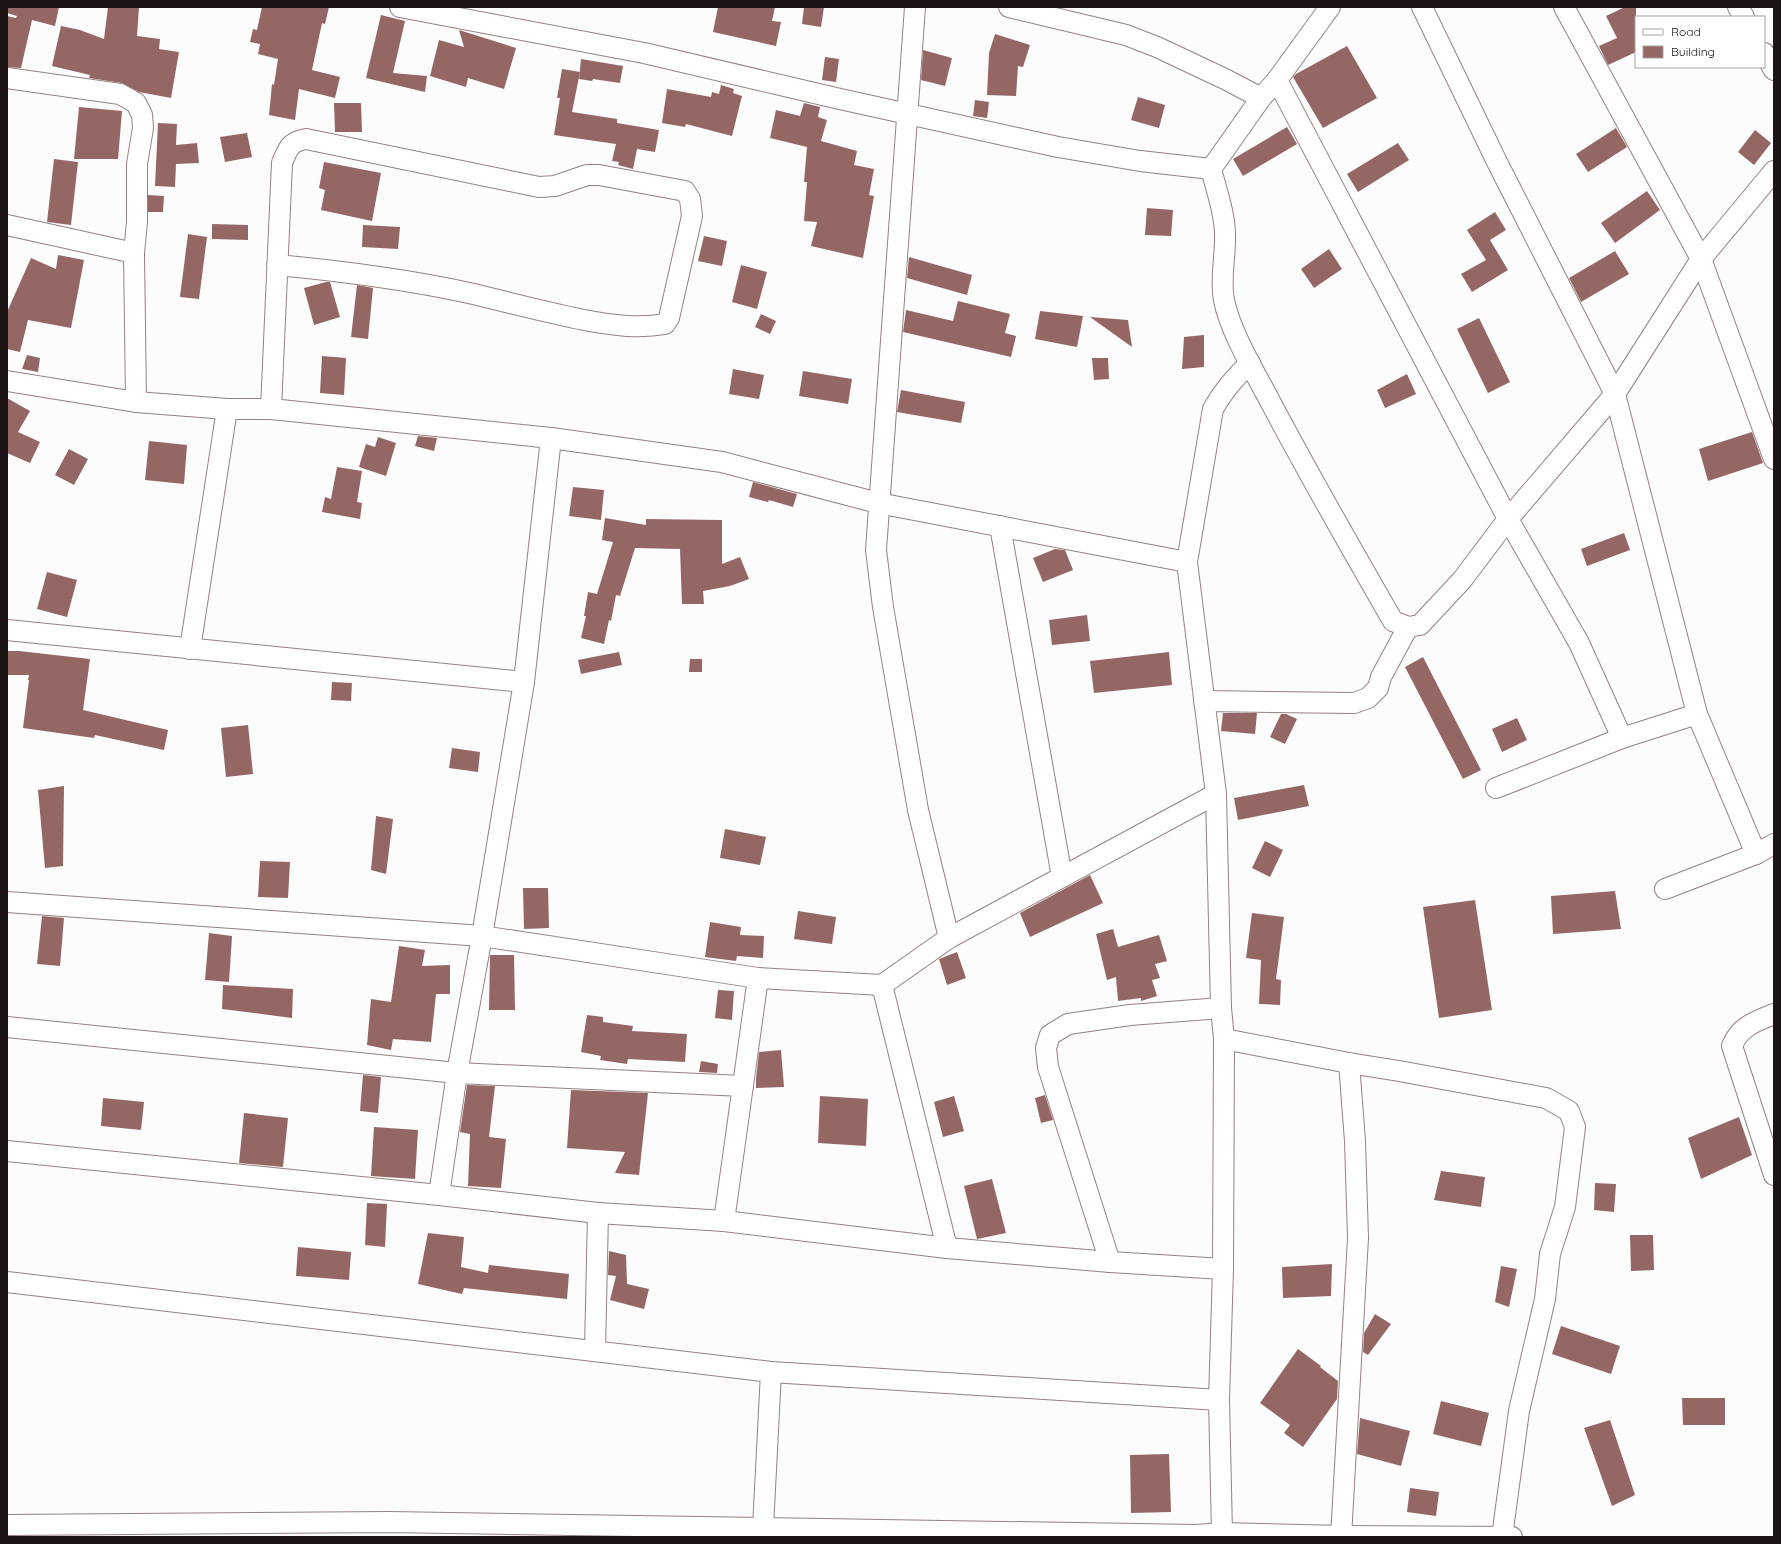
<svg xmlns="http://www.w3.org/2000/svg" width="1781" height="1544" font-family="Quicksand,sans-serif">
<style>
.building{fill:#946765}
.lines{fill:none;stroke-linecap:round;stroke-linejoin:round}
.minor-casing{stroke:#968180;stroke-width:22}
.minor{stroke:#fff;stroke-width:20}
</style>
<rect width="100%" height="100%" fill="#fcfcfc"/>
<g class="building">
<polygon points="7,7 59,7 55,26 32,20 21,68 7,67 7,16 16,18 17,16 7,13"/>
<polygon points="108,7 139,7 137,36 160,39 159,49 179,52 171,98 139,92 122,83 89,78 90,75 52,66 61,26 80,30 104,39"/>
<polygon points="262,7 329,7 325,24 322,23 312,70 340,77 335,98 299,89 295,120 269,115 272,84 274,85 278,59 258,54 260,44 250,42 253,29 257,30"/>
<polygon points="718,7 775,7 772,21 781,22 776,46 713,32"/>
<polygon points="804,7 824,7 821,27 802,24"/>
<polygon points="1625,7 1636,7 1636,52 1608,65 1599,46 1617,38 1606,16"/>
<polygon points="381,15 405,21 393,73 427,76 425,92 366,78"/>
<polygon points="459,30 516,48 504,89 468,78 466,87 430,76 439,40 464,47"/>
<polygon points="995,34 1030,45 1023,67 1018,66 1016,96 987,95 989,53"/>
<polygon points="1347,46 1377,98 1323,128 1293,77 1296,74"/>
<polygon points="923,50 952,58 945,86 921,80"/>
<polygon points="825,57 839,59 836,82 822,80"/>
<polygon points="581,59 623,66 620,83 593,79 592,81 579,79"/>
<polygon points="562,69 580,72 572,112 617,119 617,123 659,130 655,152 637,149 633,169 618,165 619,162 612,161 616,144 554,135 560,98 557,98"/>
<polygon points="721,85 734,89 733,93 742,96 732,136 686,124 685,127 662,123 667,89 711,97 712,92 719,94"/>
<polygon points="1138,97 1165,105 1159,128 1131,120"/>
<polygon points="975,100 989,102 987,118 973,116"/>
<polygon points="334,103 361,103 362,132 335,132"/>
<polygon points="804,103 820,107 818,117 827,120 821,141 857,151 854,165 874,169 869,195 874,196 863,258 811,246 817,222 804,221 807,182 804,182 807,147 770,138 776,110 800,116"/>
<polygon points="79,107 122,111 118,159 74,159"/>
<polygon points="158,123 177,124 176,145 197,143 199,163 176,164 175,187 155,186"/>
<polygon points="1287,127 1297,144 1243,176 1233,159"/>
<polygon points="1616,128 1627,147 1588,172 1576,154"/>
<polygon points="1755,130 1771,143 1754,165 1738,152"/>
<polygon points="247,133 252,157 225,162 220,137"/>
<polygon points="1398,143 1409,160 1358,192 1347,174"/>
<polygon points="54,159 78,162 71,225 47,222"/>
<polygon points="324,162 381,173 372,221 321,210 325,190 319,188"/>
<polygon points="1647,191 1660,210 1615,243 1601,223"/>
<polygon points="148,195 164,196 163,212 148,212"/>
<polygon points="1147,208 1173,210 1171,236 1145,235"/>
<polygon points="1495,212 1506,230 1490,240 1508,270 1472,292 1461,274 1486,260 1467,230"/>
<polygon points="212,224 248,225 248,240 212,239"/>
<polygon points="363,225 400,227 398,249 362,247"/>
<polygon points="188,234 207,237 199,299 180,297"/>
<polygon points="704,236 727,241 722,266 698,261"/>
<polygon points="1329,249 1342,269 1314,288 1301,269"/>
<polygon points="1615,251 1629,274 1581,302 1569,278"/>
<polygon points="58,255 84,260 71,328 28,320 20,352 7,349 7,312 31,258 56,269"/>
<polygon points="909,257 972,275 967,295 907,278"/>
<polygon points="741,265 767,272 757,309 732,302"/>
<polygon points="326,282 330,282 340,317 314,325 304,288"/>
<polygon points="357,285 373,288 368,339 351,337"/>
<polygon points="958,301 1010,314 1005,333 1016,336 1011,357 903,332 906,310 953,321"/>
<polygon points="1040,311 1083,316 1077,347 1035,339"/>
<polygon points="761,314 776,321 770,334 755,327"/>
<polygon points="1090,317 1128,320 1132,347"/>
<polygon points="1479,318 1510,382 1488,393 1457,329"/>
<polygon points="1204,335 1204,367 1182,369 1184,337"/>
<polygon points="27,355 40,358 38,372 22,369"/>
<polygon points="322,356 346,358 344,395 320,393"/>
<polygon points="1092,358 1108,358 1109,379 1094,380"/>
<polygon points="733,369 764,375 759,399 729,394"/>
<polygon points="803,371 852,379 848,404 799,396"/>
<polygon points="1407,374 1416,394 1385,408 1377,390"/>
<polygon points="901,390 965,402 961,423 897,412"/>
<polygon points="7,398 30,411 18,432 40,442 30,463 7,453"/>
<polygon points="1752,432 1763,463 1708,481 1699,449"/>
<polygon points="418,436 437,438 434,451 415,446"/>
<polygon points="378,437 396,443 386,476 359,467 366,444 375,447"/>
<polygon points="149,441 187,445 184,484 145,480"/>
<polygon points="69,449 88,459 74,485 55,475"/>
<polygon points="337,467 362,471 357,502 362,503 360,519 322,512 325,497 331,499"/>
<polygon points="753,482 797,494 793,507 769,500 768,502 749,497"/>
<polygon points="573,487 604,490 601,520 569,516"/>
<polygon points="605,518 646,525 646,519 722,520 722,564 740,557 749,579 730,586 703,591 704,604 682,604 680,549 635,548 620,596 616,595 611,621 609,620 604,644 581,638 586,616 584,616 588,592 597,594 613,542 602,540"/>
<polygon points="1624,533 1630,550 1587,566 1581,549"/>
<polygon points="1055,549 1065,550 1073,570 1043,582 1033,558"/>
<polygon points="47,572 77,580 67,617 37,609"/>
<polygon points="1087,615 1090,641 1052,645 1049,620"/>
<polygon points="7,651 19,651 90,659 83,710 168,730 164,750 95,735 94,738 23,728 29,680 28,680 29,675 7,675"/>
<polygon points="619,652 622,665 581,674 578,660"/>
<polygon points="1169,652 1172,685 1094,693 1090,661"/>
<polygon points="1423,657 1481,770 1463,779 1405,667"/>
<polygon points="690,659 702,659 702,672 689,672"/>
<polygon points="332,682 352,683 351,701 331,700"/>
<polygon points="1223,713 1257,713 1255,734 1221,731"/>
<polygon points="1281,714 1286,714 1297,719 1285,744 1270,737"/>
<polygon points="1517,718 1527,740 1502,752 1492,729"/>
<polygon points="248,725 253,774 226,777 221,728"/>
<polygon points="452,748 480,752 478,772 449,768"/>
<polygon points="1304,785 1309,806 1238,820 1234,798"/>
<polygon points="64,786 63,866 45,868 38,790"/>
<polygon points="376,816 393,819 386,874 371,870"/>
<polygon points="725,829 766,837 760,865 720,858"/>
<polygon points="1265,841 1283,850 1270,877 1252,868"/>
<polygon points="260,861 290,862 288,898 258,897"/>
<polygon points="1090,875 1103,903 1030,937 1020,913"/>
<polygon points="523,888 548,888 549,928 524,929"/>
<polygon points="1615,891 1621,929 1553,934 1551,896"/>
<polygon points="1475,900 1492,1010 1439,1018 1423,907"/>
<polygon points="798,911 836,917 832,944 794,939"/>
<polygon points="1252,913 1284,917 1276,979 1281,980 1280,1005 1259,1004 1261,960 1246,958"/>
<polygon points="42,916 64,918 60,966 37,964"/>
<polygon points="710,922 741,927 740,935 764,936 763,958 737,956 736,961 705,957"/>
<polygon points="1113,929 1118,947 1159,935 1167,961 1155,964 1160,978 1152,980 1157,996 1141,1001 1141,998 1118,1001 1116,977 1107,980 1096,934"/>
<polygon points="209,933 232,936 229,982 205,980"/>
<polygon points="399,946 425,950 422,966 450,965 450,994 436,994 431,1042 393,1039 391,1050 367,1045 371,999 391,1002"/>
<polygon points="957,952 966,978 947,985 939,959"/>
<polygon points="490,955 514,955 515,1010 489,1010"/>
<polygon points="223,985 293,989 292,1018 222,1009"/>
<polygon points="718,990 734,991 732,1020 715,1018"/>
<polygon points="587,1015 603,1017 603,1022 633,1026 632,1031 687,1034 685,1062 628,1059 627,1064 600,1060 601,1056 581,1052"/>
<polygon points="781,1050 784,1087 756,1088 756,1079 759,1052"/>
<polygon points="701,1061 718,1064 717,1073 699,1072"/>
<polygon points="363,1075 381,1077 378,1113 360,1111"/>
<polygon points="467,1085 495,1086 489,1137 506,1139 501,1188 468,1186 470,1134 460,1132"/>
<polygon points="571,1090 648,1093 639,1175 615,1173 625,1152 567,1148"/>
<polygon points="1045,1095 1053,1120 1041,1123 1035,1098"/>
<polygon points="820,1096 868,1099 866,1146 818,1143"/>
<polygon points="954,1096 964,1131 943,1137 934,1102"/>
<polygon points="103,1098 144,1102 141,1130 101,1126"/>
<polygon points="244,1113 288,1118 283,1167 239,1163"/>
<polygon points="1739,1117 1752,1155 1701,1179 1688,1138"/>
<polygon points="374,1127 418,1130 415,1179 371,1176"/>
<polygon points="1441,1171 1485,1177 1481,1207 1434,1200"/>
<polygon points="992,1179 1006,1233 977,1239 964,1186"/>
<polygon points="1595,1183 1616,1184 1614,1212 1594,1210"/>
<polygon points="367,1203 387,1204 385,1247 365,1245"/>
<polygon points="428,1233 464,1237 461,1267 488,1273 489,1265 569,1274 567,1299 464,1288 462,1294 418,1284"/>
<polygon points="1630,1235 1653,1235 1654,1270 1631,1271"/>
<polygon points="298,1247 351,1252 349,1280 296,1276"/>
<polygon points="609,1251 626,1255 627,1284 649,1289 644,1309 610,1300 616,1276 608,1275"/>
<polygon points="1332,1264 1331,1296 1283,1298 1282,1267"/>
<polygon points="1501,1266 1517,1269 1509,1307 1495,1302"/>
<polygon points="1375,1314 1391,1324 1368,1355 1363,1352 1364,1333"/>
<polygon points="1561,1326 1620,1346 1611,1374 1552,1354"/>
<polygon points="1298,1349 1321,1366 1320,1367 1338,1381 1337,1399 1303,1447 1284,1433 1290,1425 1260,1403"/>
<polygon points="1682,1398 1725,1398 1725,1425 1683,1425"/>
<polygon points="1441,1401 1489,1413 1481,1446 1433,1434"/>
<polygon points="1360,1418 1410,1431 1401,1466 1357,1454"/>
<polygon points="1610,1420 1635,1495 1612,1506 1584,1428"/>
<polygon points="1169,1454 1171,1512 1131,1513 1130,1455"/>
<polygon points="1410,1488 1439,1492 1436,1516 1407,1512"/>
</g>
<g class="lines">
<g class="minor-casing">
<g id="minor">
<polyline points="400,7 644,53 840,99 1058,147 1140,161 1211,169"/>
<polyline points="915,7 876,550 883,607 918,810 949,938"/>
<polyline points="1009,7 1126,35 1157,47 1227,80 1261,98"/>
<path d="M1330,7l-53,73 -16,18 -50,71c6,23 15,48 14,71 0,20 -5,40 -1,60 6,32 33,76 48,105 39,73 80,145 121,216l15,6 12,-2 42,-45 46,-61 107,-125 86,-135 73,-88"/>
<polyline points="1422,7 1497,162 1615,394 1697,714 1756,854"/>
<polyline points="1564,7 1701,259 1774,459"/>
<polyline points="1738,7 1744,17"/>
<polyline points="1764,53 1774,70"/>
<polyline points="7,78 120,94 136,103 142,115 143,128 137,164 137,222 134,253 136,402"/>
<polyline points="1277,80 1508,519 1579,643 1622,738"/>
<polyline points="7,225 134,253"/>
<polyline points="7,381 136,402 227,409 271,409 551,438 722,462 878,503 1187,562"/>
<path d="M271,409l11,-246c6,-14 7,-21 24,-24l233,48 16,-1 32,-11h12l86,16 5,8 2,17 -23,102 -4,6c-27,5 -54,1 -81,-4 -39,-8 -77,-18 -115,-27 -64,-14 -128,-22 -192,-28"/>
<polyline points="1000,526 1062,877"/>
<polyline points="7,630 524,682"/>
<polyline points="190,649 227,409"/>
<polyline points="1204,701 1354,703 1368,698 1378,688 1381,677 1408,627"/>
<polyline points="1496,788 1622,738 1697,714"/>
<polyline points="1665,889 1756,854 1774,844"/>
<polyline points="7,902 482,936 758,978 882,985 949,938 1216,794"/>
<polyline points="882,985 947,1248"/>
<path d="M1774,1014c-19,8 -34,12 -42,32l42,129"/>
<polyline points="7,1027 457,1073 743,1086"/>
<polyline points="1224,1039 1349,1063 1399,1071 1546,1098 1569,1111 1575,1127 1565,1207 1550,1254 1545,1299 1519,1411 1502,1537"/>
<polyline points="7,1151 439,1195 598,1213 724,1221 947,1248 1110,1262 1223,1269"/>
<polyline points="439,1195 457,1073 482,936 524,682 551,438"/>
<polyline points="724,1221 758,978"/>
<polyline points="1110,1262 1048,1067 1046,1048 1050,1035 1068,1024 1130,1015 1221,1008"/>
<polyline points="7,1282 771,1372 1219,1400"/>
<polyline points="595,1351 598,1213"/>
<polyline points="7,1525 389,1522 1196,1535 1222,1533 1341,1536 1512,1537"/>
<polyline points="763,1528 771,1372"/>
<path d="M1222,1533l-3,-133 4,-131 1,-230 -3,-31 -5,-214 -29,-232 26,-153c10,-18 22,-32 37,-46"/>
<polyline points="1341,1537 1358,1238 1355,1141 1349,1063"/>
</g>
</g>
<use href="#minor" class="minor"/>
</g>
<rect width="1781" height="1544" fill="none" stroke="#1d1515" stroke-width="16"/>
<rect x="1635" y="16" width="130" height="52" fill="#ffffff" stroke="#a5a1a1"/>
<rect x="1643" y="29" width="20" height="6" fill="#ffffff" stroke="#a5a1a1"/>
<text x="1671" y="36" font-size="12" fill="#1d1515">Road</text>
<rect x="1643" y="46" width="20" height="12" fill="#946765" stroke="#a5a1a1"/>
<text x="1671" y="56" font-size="12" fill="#1d1515">Building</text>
</svg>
